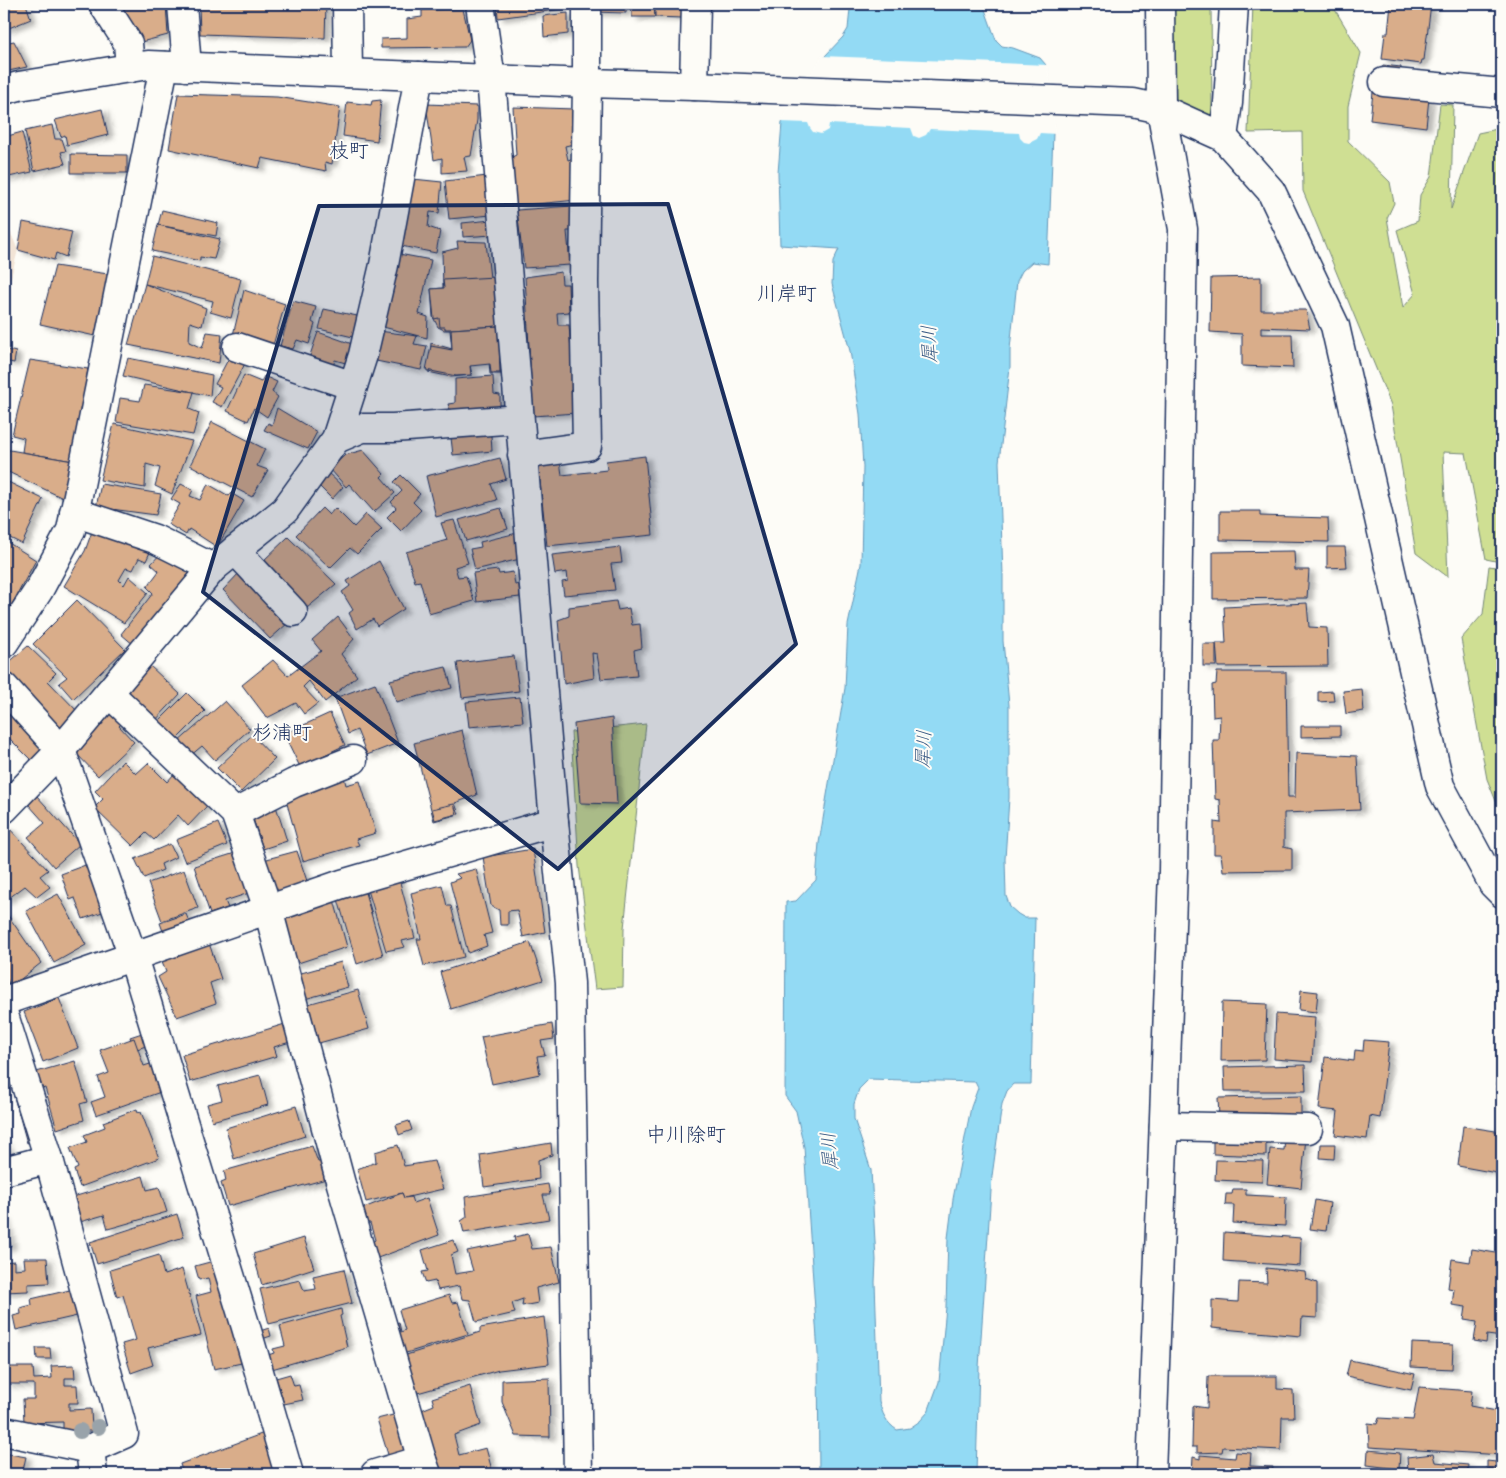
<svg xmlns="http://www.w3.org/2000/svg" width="1506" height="1478" font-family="'Balsamiq Sans','Klee One',sans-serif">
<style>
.built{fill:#f2e4d6}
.green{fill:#cfdf93;stroke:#758778}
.water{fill:#93daf4;stroke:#6396b8;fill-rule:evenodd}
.pier{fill:#fdfcf7}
.building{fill:#d9ad8a;stroke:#1b2f5e;filter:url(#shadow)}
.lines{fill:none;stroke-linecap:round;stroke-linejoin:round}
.minor-casing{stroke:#1b2f5e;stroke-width:31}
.minor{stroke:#fdfcf7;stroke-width:28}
.tree{fill:#99a3aa}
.marked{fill:#1b2f5e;fill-opacity:0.2;stroke:#1b2f5e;stroke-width:4;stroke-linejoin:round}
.labels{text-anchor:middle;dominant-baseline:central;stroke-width:4;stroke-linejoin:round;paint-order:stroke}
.water-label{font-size:19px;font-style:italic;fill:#395a84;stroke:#fdfcf7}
.quarter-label{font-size:20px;fill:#1b2f5e;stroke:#fdfcf7}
</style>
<defs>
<filter id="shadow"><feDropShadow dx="5.5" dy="3" stdDeviation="2.5" flood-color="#0004"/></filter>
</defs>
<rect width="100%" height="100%" fill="#fdfcf7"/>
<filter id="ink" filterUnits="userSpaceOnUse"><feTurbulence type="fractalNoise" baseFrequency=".02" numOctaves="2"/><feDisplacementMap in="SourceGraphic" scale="10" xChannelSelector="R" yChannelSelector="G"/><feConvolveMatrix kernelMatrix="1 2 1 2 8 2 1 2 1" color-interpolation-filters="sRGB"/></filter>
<g filter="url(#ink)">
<polygon class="built" points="4,217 18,250 4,305"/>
<g class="green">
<polygon points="1174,4 1211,4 1212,120 1176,103"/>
<polygon points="1253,4 1334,4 1334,8 1361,53 1348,106 1348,141 1390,182 1394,203 1387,218 1403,308 1415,294 1397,230 1418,221 1420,195 1431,177 1440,104 1453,105 1451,209 1478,133 1502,128 1502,553 1500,562 1486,559 1466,453 1443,452 1448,577 1416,553 1391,405 1303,191 1302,132 1248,133"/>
<polygon points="1489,566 1502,568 1502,816 1487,779 1461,639 1483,614"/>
<polygon points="646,724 624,928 623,987 595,989 579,866 571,732"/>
</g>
<path class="water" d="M849,4h134l13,36 6,6 11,2 27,10 6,7 7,68 -5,131 -16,-2 -10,9 -5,10 -7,68v18l-11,95 4,113v66l6,64v93l-4,61 1,37 4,11 8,7 7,4h10l-4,166h-18l-6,7 -5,13 -10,72 -13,191 -3,107h-157l-1,-120 -14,-207 -8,-36 -11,-15 1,-194 10,-1 20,-21 3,-37 26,-155 3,-63 13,-61 2,-97 -3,-53 -10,-63 -18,-67 1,-22 6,-13 -59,-4 -2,-72 4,-50 43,-67 18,-19 5,-8 2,-20zM869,1079l106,3 3,6 -7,19 -18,92 -5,39 -2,69 -7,75 -11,30 -8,9 -10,7 -13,2c-11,-7 -15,-17 -18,-29l-4,-119 1,-22 -5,-90 -17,-51v-15l5,-15z"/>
<polygon class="pier" points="822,56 1048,65 1056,134 1040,133 1037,139 1029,143 1024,142 1020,138 1019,133 930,129 926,135 919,138 914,136 911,128 829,124 828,130 821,134 813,132 810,128 808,123 780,122"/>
<g class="building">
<polygon points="4,4 26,4 31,19 4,30"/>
<polygon points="120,4 166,4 168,35 141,42"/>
<polygon points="199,4 326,4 325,38 200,34"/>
<polygon points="411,4 460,4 460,6 411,5"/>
<polygon points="497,4 562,4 563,9 498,18"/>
<polygon points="592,4 626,4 626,13 592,12"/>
<polygon points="632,4 654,4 655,17 632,17"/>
<polygon points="655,4 683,4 682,18 655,17"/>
<polygon points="1391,4 1431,4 1424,60 1422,60 1421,64 1382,59 1385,33 1388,33"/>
<polygon points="463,9 470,40 465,47 381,48 381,39 407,38 407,19 422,17 422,10"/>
<polygon points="568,13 568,34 544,37 543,16"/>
<polygon points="14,41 27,67 4,72 4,43"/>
<polygon points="1502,54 1502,81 1498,80"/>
<polygon points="1383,65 1401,67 1401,74 1382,73"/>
<polygon points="1373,92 1429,98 1426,127 1370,120"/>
<polygon points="178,94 277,97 340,107 332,164 325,162 326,171 262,158 259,168 169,149"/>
<polygon points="381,100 377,141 343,136 347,102 371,105 372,101"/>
<polygon points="426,104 477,106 477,120 471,156 464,157 467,171 442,173 442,158 434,160"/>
<polygon points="513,107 574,109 578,143 565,146 568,160 576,157 577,200 516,206 512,157 516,155"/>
<polygon points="102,109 108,135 67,145 65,135 61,137 55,120"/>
<polygon points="52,125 55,139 62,139 66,151 61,152 65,164 34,171 25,131"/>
<polygon points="22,132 32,172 4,178 4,137"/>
<polygon points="71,154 127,155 127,173 71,173"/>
<polygon points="487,176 491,215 449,219 445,181"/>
<polygon points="413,179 442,182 439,213 430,212 428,227 440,231 436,253 401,246"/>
<polygon points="572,206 576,231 567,231 570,265 524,268 517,210"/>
<polygon points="162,210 218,223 216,236 158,225"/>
<polygon points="491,220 492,235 463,237 462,223"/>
<polygon points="23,222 72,232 66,257 56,253 54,260 18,250"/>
<polygon points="158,225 220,239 214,259 200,257 200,261 152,251"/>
<polygon points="457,241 486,242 490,278 496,278 501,374 490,374 489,362 470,365 472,375 451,377 428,372 431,343 452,349 450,330 444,330 438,327 433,317 431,289 443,288 442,252 458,248"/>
<polygon points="399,254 431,260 419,314 428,317 427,338 379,326"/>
<polygon points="152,256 241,279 231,318 210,312 213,301 145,284"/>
<polygon points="55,266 108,274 95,336 40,324"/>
<polygon points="561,272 562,284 568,284 569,312 557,313 558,325 569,325 576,413 533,416 525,277"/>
<polygon points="495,277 498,326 451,329 445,329 445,327 440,327 439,318 434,319 431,289 444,288 443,280"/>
<polygon points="1261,277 1261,310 1306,310 1310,329 1261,327 1261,334 1292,334 1293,368 1242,366 1242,334 1210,332 1211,278"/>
<polygon points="145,284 206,308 202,326 190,322 189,342 202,348 207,332 222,334 219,363 128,345"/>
<polygon points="244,290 285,304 272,349 232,339"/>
<polygon points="293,301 316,307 312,322 315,324 309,344 297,340 293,349 280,346"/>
<polygon points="324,309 362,317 357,338 319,329"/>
<polygon points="499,326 500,373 491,373 490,364 470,366 471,375 456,376 426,370 431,346 452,350 451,329"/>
<polygon points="379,331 417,336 414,344 427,346 421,370 376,361"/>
<polygon points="318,332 355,345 349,364 335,360 333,366 309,358"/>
<polygon points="4,349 16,352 14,363 4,361"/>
<polygon points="232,352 247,360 222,407 212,402 221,387 215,384"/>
<polygon points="128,358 212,375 210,396 123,376"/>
<polygon points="30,360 88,369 73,461 22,452 24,438 12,435"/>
<polygon points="244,375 261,382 264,376 277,382 272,392 278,397 267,417 254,408 248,421 227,411"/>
<polygon points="493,376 494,394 500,395 500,405 504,405 504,416 452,418 448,404 455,403 455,379"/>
<polygon points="144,385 194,392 189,409 199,413 193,435 116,422 120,398 140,401"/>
<polygon points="277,408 317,432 308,449 264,430 268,423 272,425"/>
<polygon points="212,422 265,449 257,466 268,470 252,497 190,465"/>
<polygon points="114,424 192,441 172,494 155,486 160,468 146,464 145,488 100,480"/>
<polygon points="491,435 492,451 453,455 451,438"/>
<polygon points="4,449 73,461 65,499 4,470"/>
<polygon points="363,450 384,474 381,477 395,493 374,512 349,484 346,487 330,469 345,455"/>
<polygon points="645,456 653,535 547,546 538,464 560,461 562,475 607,470 606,461"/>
<polygon points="500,458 506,479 491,484 497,500 436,517 426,476"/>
<polygon points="326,471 343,487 332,499 315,482"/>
<polygon points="401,475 420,494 413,502 421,510 401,531 387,517 396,508 391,502 402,491 394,482"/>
<polygon points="4,480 43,499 22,544 4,535"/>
<polygon points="101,484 161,494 156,515 96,507"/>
<polygon points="181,484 193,490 190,496 200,500 208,484 229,496 231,493 244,501 217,547 189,529 186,535 168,524 180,504 171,499"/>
<polygon points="322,508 329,515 335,508 354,527 366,514 382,529 357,554 350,548 330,568 296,535"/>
<polygon points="501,508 508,529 466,541 459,520"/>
<polygon points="1220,511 1260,511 1260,516 1328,518 1329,542 1220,540"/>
<polygon points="454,520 468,563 455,567 458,577 466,576 474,601 429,614 420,581 415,582 406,552 447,540 441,523"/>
<polygon points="94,526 152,548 146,561 139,558 133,570 126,568 119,580 124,585 129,576 148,593 124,623 64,586 85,551"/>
<polygon points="517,533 524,558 475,570 470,549 481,547 480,542"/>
<polygon points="288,537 336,584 307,608 263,561"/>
<polygon points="4,540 36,560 5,617 4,616"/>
<polygon points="620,547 622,563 611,564 615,590 564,595 562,582 568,581 567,572 555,574 552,555"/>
<polygon points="1327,547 1345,547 1347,567 1327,568"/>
<polygon points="1294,551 1295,570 1309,570 1307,598 1213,599 1213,552"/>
<polygon points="162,552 198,572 134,645 121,634 153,593 147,587 159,571 151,564"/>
<polygon points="379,561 404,609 377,626 373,619 357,629 349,613 353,610 342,592 350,586 347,581"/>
<polygon points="498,570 499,574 513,572 515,585 519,584 520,597 477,602 473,573"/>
<polygon points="240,572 288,623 270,639 223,590"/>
<polygon points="77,600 125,649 73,699 59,683 67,677 33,644"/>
<polygon points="616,601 618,610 629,608 632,625 640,624 642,648 634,650 637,676 601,679 597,654 592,653 594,678 564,684 558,620 569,616 569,607"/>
<polygon points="1307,603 1309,627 1327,628 1328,666 1218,667 1216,643 1226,643 1224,607"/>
<polygon points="338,617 354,639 341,654 357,676 325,702 309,681 303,687 318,703 304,714 296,703 267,718 242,685 273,660 288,676 321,651 312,640"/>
<rect x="1203" y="644" width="13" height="22"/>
<polygon points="28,646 56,673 48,681 81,715 64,735 10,681 7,664"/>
<polygon points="514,656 519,691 462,698 457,663"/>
<polygon points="149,665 180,694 154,722 123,693"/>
<polygon points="446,667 452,688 396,702 390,680"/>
<polygon points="1217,672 1286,672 1288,797 1295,797 1296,753 1357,756 1360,810 1284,813 1284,847 1292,849 1292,870 1223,871 1221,854 1214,854 1214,822 1221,823 1220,800 1215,799 1213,740 1219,740 1220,716 1213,717 1212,685 1216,684"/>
<polygon points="375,683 398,743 367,755 357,730 348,734 335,698"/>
<polygon points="1362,689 1364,711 1346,714 1343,691"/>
<polygon points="1333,691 1334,701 1318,702 1318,692"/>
<polygon points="187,693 205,711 177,739 159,721"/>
<polygon points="520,697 523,722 469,727 466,702"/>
<polygon points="225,701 250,729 215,760 202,746 190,756 178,742"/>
<polygon points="111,708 125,720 119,726 134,742 98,776 73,750"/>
<polygon points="4,709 44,749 32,761 4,733"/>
<polygon points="330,713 345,745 300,767 284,734"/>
<polygon points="612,718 617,804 580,803 574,724"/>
<polygon points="1301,726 1340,726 1340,736 1301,737"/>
<polygon points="462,730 477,795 455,803 459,814 434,821 414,743"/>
<polygon points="252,735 275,759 241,792 217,768"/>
<polygon points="123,761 136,774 148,763 167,782 174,774 207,806 188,826 178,815 154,840 146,833 133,846 94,808 103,799 95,791"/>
<polygon points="344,777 346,785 360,781 376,833 356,839 359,845 303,861 286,800"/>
<polygon points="37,796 80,844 54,867 28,837 45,823 28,804"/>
<polygon points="275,803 287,841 263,849 252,816"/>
<polygon points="454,804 457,814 435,820 432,809"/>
<polygon points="218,823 227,845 185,862 176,840"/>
<polygon points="8,827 48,870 40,876 50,887 37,897 25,886 5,901 4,899 4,830"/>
<polygon points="170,844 176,857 161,864 163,870 144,878 135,859"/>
<polygon points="533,849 545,932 523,937 517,910 508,911 508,925 500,925 499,910 491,906 483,857"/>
<polygon points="297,851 307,881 272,895 263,860"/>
<polygon points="235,853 249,893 225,901 228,908 210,914 194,866"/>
<polygon points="88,864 105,911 83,919 75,898 70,900 61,874"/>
<polygon points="476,869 492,933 484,935 487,946 468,953 450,882 460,878 456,874"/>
<polygon points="184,870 198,908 162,921 148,883"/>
<polygon points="398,875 415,938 402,941 405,947 386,951 366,883"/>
<polygon points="442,885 447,906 451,906 464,957 424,966 417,939 421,939 411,893"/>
<polygon points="364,886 372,914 362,917 357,901 344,905 341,893"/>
<polygon points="364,889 383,955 357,964 337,896"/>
<polygon points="58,894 86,945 54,963 26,911"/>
<polygon points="334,900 347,947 292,965 277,920 315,909 314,904"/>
<polygon points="7,914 41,963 11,987 4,974 4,916"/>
<polygon points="186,914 190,924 164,934 160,923"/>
<polygon points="530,942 543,980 451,1009 440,972"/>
<polygon points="209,943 221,979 210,983 216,1003 177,1017 158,977 166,972 161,960"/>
<polygon points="341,962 348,987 301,1000 294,975"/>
<polygon points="358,990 369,1029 319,1043 308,1004"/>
<polygon points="1301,990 1318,992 1316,1012 1299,1010"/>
<polygon points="59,998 78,1048 43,1062 24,1012"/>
<polygon points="1222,1002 1267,1004 1265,1060 1221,1061"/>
<polygon points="1276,1014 1315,1017 1312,1062 1274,1059"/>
<polygon points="285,1024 290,1042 274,1047 277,1056 190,1082 182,1055"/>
<polygon points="552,1024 554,1039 541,1041 545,1055 537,1056 540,1074 492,1084 481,1037"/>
<polygon points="151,1030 155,1043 134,1050 130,1037"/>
<polygon points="134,1038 144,1066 159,1061 169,1089 96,1115 91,1102 105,1097 98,1077 109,1073 100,1050"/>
<polygon points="1364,1040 1389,1042 1380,1118 1370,1116 1367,1139 1335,1135 1338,1111 1319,1109 1325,1057 1354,1061 1355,1050 1363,1051"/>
<polygon points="1502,1057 1502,1092 1496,1090"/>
<polygon points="75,1061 87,1102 80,1104 84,1120 57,1129 45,1088 39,1090 33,1073"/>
<polygon points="1305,1065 1306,1091 1225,1091 1224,1067"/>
<polygon points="260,1075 268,1105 212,1121 207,1104 222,1100 218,1086"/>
<polygon points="17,1084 33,1141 27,1143 11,1086"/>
<polygon points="1301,1096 1301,1116 1219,1117 1218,1098"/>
<polygon points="296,1106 305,1136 234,1159 226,1128"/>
<polygon points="137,1109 138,1113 141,1112 159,1158 80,1187 74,1170 78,1168 70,1148 87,1142 84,1135 105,1127 103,1122"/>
<polygon points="409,1121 412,1130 399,1135 396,1125"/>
<polygon points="1463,1126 1502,1132 1502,1174 1458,1166"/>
<polygon points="1285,1136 1306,1137 1301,1188 1267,1184 1270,1149 1284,1150"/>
<polygon points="1213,1138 1266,1140 1266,1156 1213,1154"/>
<polygon points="6,1143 11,1158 4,1160 4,1144"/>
<polygon points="551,1143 552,1155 538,1160 539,1179 484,1187 480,1155"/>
<polygon points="1321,1144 1335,1144 1334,1159 1320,1158"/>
<polygon points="398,1145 404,1166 434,1161 443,1189 404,1198 402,1193 366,1202 357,1169 376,1162 375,1152"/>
<polygon points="312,1146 318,1162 326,1161 330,1178 228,1206 221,1183 226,1181 224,1171"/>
<polygon points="1216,1160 1263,1161 1262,1182 1215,1180"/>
<polygon points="143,1176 147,1190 159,1187 167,1212 108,1229 104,1215 80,1222 73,1197"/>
<polygon points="548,1184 550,1195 543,1195 549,1219 464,1233 461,1221 467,1217 465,1197"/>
<polygon points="1233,1189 1246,1189 1246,1195 1286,1197 1285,1226 1233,1223 1234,1205 1225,1205 1226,1194 1232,1194"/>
<polygon points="402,1193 404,1198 411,1197 413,1203 427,1198 439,1235 375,1259 371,1243 375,1240 370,1223 363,1223 361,1209"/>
<polygon points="1315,1200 1330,1203 1326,1231 1310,1229"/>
<polygon points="177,1214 184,1237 97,1264 90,1242"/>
<polygon points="4,1215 11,1246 4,1248"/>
<polygon points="1224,1232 1301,1238 1300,1266 1223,1261"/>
<polygon points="528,1234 532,1249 551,1247 559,1282 536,1288 538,1303 522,1306 523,1299 512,1303 515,1313 476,1322 470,1300 462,1299 459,1286 438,1290 435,1281 426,1283 422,1272 428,1271 422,1250 453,1240 458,1252 451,1255 455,1274 473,1271 467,1251 515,1241 514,1237"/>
<polygon points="304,1238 314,1268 262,1285 253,1254"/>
<polygon points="1472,1249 1502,1254 1502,1252 1502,1337 1487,1335 1486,1343 1474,1341 1477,1322 1464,1320 1466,1307 1452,1305 1454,1289 1448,1288 1452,1259 1470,1262"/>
<polygon points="159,1255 164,1275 182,1269 201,1335 148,1348 153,1365 131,1373 122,1344 136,1340 123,1295 117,1297 110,1270"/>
<polygon points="24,1258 47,1258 49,1283 28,1284 28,1291 4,1292 4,1262 14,1261 14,1269 25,1268"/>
<polygon points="221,1259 246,1362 214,1369 196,1296 211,1292 208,1278 199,1280 195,1266"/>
<polygon points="1266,1268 1305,1272 1306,1279 1317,1283 1317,1318 1302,1317 1301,1336 1212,1328 1212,1300 1238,1302 1239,1282 1267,1283"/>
<polygon points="344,1269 352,1303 269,1324 260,1289 300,1280 304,1291 316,1289 313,1276"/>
<polygon points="74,1289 78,1305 74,1306 77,1316 16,1330 13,1316 21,1314 20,1308 32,1305 31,1299"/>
<polygon points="449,1295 452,1303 458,1302 468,1334 403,1354 393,1324 399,1322 401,1332 405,1330 399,1310"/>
<polygon points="341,1309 342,1315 340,1316 347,1347 272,1369 268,1355 274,1353 273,1349 285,1346 280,1326"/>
<polygon points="544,1317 549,1364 499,1370 414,1394 403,1356 480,1332 480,1328"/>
<polygon points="269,1328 271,1336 262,1339 260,1331"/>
<polygon points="1412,1343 1453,1345 1452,1369 1411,1367"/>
<polygon points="36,1348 50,1348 51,1359 37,1359"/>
<polygon points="1350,1360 1415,1374 1411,1390 1346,1376"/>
<polygon points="74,1365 75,1378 65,1378 65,1385 77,1385 78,1403 69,1403 69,1410 91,1409 92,1431 63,1431 63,1422 24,1423 23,1399 34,1399 34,1384 7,1384 7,1367 33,1367 34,1379 52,1378 51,1366"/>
<polygon points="290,1374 294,1386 299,1385 303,1400 284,1404 276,1378"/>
<polygon points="1208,1376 1277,1376 1277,1389 1293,1390 1294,1417 1282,1417 1281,1450 1223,1447 1222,1452 1197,1453 1197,1447 1192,1447 1193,1406 1207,1408"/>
<polygon points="549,1378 550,1437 516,1436 502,1402 502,1380"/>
<polygon points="470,1386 481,1425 454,1435 459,1455 486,1448 493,1474 437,1474 419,1411 434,1405 432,1398"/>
<polygon points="1419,1387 1472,1391 1470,1406 1502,1412 1502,1455 1369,1447 1368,1423 1377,1424 1379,1418 1413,1420"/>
<polygon points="401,1413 413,1455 390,1461 377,1419"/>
<polygon points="264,1433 276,1474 183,1474 180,1464"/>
<polygon points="1368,1450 1400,1453 1399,1469 1367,1465"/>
<polygon points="1236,1452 1251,1453 1250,1466 1273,1467 1272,1474 1192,1474 1193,1457 1200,1459 1200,1455 1235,1458"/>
<polygon points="4,1453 26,1457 22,1474 4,1474"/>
<polygon points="1433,1454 1435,1462 1468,1465 1467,1474 1392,1474 1408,1471 1407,1457"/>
<polygon points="1487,1461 1496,1462 1496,1470 1487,1468"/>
<polygon points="40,1470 83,1474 40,1474"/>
</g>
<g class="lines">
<g class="minor-casing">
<g id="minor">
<polyline points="103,4 128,43 130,68"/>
<polyline points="182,4 187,67"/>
<polyline points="347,4 348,73"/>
<polyline points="480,4 491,79 554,822 570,983 578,1474"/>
<polyline points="1384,82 1502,93"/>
<polyline points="694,86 696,4"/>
<polyline points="4,90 19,86 148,65 587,83 694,86 1133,103 1161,109 1223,137 1271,191 1335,326 1440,786 1493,884 1502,893"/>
<polyline points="1223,137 1228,103 1234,4"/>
<polyline points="237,347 353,386"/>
<polyline points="336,439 362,428 393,428 519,419"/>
<polyline points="522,455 587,446 584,282 587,83 587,4"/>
<polyline points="74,512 155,539 213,568"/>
<polyline points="235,550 293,612"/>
<polyline points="4,643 39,590 71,530 164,66"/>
<polyline points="4,687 61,750 133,957 245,1324 289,1474"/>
<polyline points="109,693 235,813 268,909 341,1184 422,1460"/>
<polyline points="4,809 61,750 213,568 285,510 336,439 363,355 384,265 419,76"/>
<polyline points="235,813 294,783 353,760"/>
<polyline points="4,1001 342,884 554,822"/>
<polyline points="4,1015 49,1159 124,1434 90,1449 93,1474"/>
<polyline points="1164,1126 1308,1129"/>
<polyline points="4,1171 49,1159"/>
<polyline points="4,1431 90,1449"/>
<polyline points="375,1474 422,1460 427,1474"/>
<polyline points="1151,1474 1173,871 1183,229 1161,109 1160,4"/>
</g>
</g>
<use href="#minor" class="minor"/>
</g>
<g class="tree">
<circle cx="98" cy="1427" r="8"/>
<circle cx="80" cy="1431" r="8"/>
</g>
</g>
<path class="marked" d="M668,204l128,440 -238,225 -355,-277 116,-386z"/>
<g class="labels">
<g class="water-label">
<text transform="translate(930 344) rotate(-92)">犀川</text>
<text transform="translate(924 749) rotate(-87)">犀川</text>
<text transform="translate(830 1151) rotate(-95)">犀川</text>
</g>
<g class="quarter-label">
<text x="349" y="151">枝町</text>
<text x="787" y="294">川岸町</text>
<text x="282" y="733">杉浦町</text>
<text x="686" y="1135">中川除町</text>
</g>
</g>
<rect width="1506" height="1478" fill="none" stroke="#fdfcf7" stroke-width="20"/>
<rect x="10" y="10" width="1486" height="1458" fill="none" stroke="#1b2f5e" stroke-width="2" filter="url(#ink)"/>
</svg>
